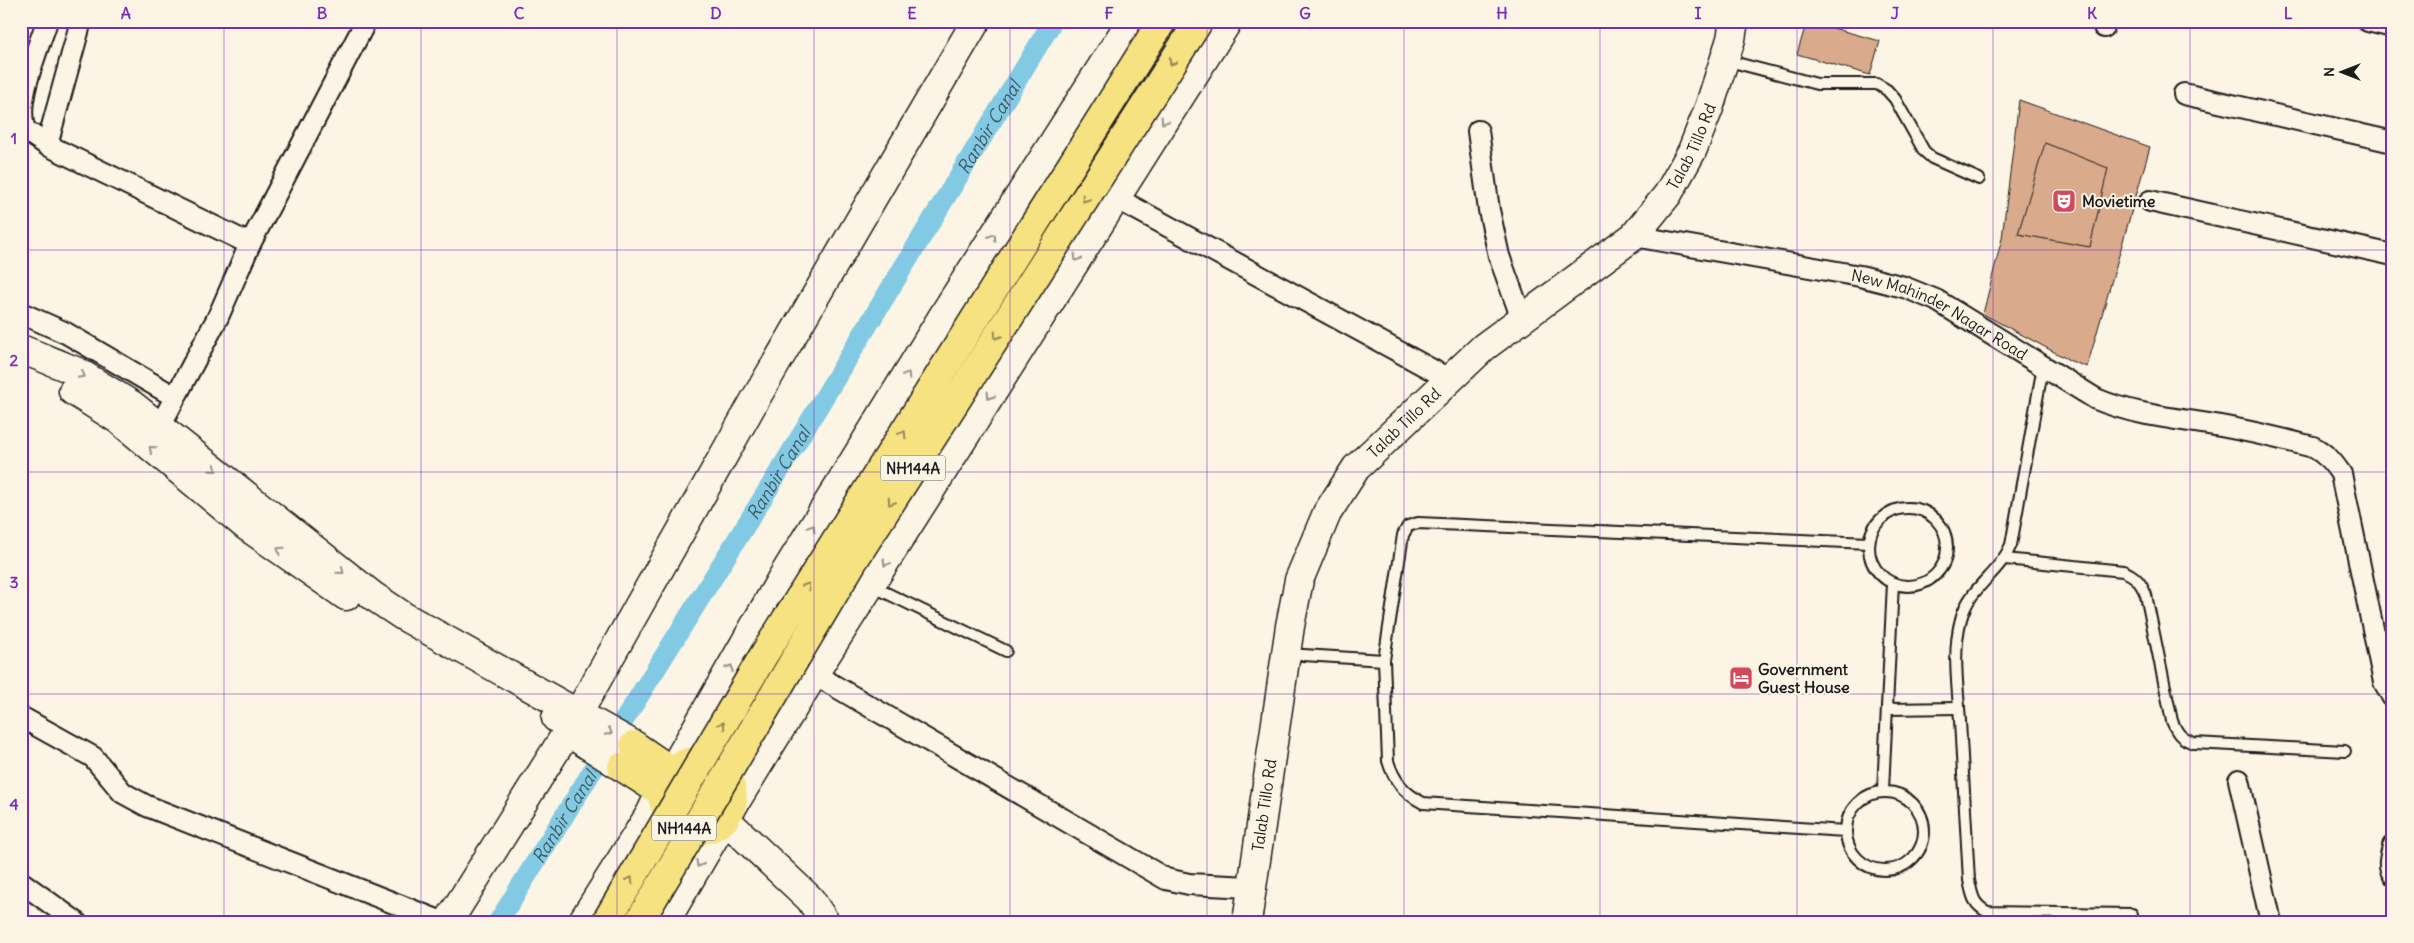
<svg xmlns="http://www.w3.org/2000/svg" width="2414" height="943" font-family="Delius,sans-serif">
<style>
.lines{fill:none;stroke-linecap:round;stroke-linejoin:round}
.canal{stroke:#82c9e3;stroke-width:20}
.building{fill:#daaa8c;stroke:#1c1c1c}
.lane-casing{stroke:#1c1c1c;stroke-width:14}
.street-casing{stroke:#1c1c1c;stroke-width:24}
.secondary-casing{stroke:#1c1c1c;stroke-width:31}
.highway-casing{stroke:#1c1c1c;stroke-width:31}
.lane{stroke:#fcf5e5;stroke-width:10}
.street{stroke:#fcf5e5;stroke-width:20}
.secondary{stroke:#fcf5e5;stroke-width:28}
.highway{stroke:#f7e281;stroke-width:28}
.highway-bridge-casing{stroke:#1c1c1c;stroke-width:31;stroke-linecap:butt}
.highway-bridge{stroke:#f7e281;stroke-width:28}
.oneway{stroke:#948954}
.oneway2{stroke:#97938b}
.grid{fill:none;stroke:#7b2cbf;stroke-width:1;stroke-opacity:0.55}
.labels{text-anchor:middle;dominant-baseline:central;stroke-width:4;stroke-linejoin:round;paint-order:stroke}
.shield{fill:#fcf5e5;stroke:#5f5d58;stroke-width:1}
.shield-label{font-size:15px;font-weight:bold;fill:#1c1c1c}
.street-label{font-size:16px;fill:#1c1c1c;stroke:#fcf5e5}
.poi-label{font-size:16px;font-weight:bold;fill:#1c1c1c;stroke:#fcf5e5;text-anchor:start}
.water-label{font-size:18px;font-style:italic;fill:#405962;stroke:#fcf5e5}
.neatline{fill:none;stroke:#7b2cbf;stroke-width:2}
.grid-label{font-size:16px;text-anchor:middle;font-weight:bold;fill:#7b2cbf}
</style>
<rect width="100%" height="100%" fill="#fcf5e5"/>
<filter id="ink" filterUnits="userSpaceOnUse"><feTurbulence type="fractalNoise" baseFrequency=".02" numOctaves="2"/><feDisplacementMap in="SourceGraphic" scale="10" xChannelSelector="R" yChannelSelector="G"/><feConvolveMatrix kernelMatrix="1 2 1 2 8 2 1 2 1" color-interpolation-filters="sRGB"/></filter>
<g filter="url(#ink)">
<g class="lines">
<path class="canal" id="s1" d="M498,922l271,-434 284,-467"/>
</g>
<g class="building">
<polygon points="1807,21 1880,41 1870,75 1797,54"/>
<polygon points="2019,100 2150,147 2087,367 2071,361 1983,314 2002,238"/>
<polygon points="2045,143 2108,168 2090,247 2018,234"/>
</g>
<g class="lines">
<g class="lane-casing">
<g id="lane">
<polyline points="1725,60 1817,84 1877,84 1887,90 1895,99 1924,151 1932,158 1979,179"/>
<path d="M2043,366l-32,179c-12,29 -42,42 -50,74 -9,32 -3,69 -1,102 3,53 6,106 9,159 3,15 4,25 19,32l144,2"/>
<circle cx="1908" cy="547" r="39"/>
<path d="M2005,559l118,12c13,5 18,12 23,24l26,126c5,12 9,18 22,22l151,8"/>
<polyline points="872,586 1006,651"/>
<path d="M1287,654l97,6 4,101c6,20 16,32 35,42l422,28"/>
<polyline points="1384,660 1403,535 1408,526 1418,523 1869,543"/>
<polyline points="1887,709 1959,708"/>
<polyline points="1883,790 1893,583"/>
<circle cx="1885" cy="831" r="39"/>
</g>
</g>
<g class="street-casing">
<g id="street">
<path d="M47,21c-9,29 -33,81 -22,109l22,15 203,99"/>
<polyline points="2368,21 2393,27"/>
<polyline points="2104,27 2105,21"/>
<polyline points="2184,94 2393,142"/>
<polyline points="1478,131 1489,210 1499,256 1522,319"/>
<polyline points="47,145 81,21"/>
<polyline points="1116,198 1449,379"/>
<polyline points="2150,201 2393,255"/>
<path id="s2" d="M1634,236l226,40 44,11 32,13 160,99c43,18 89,20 135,29 27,5 55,12 82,19 13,7 20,15 28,27l43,208 9,16"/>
<polyline points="21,313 66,333 175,397"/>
<polyline points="160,426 218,317 250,244 366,21"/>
<polyline points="814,674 1166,879 1189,884 1250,887"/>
<polyline points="21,717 93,757 123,793 147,806 442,922"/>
<polyline points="2239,780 2271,922"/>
<path d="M2393,846c-2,10 -6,20 0,28"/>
<polyline points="21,882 76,922"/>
</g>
</g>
<g class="secondary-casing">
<g id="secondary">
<polyline points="21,349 78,372 132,405 373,596 403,616 634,745"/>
<polyline points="73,391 119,420 246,526 346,596"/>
<polyline points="556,718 571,726 577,738 622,767"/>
<polyline points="725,819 810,899 825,922"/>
<polyline points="448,922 571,726 756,398 976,21"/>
<polyline points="582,922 650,814 664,785 783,576 949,306 1131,21"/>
<polyline points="665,922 725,819 814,674 1228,21"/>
<path id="s3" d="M1247,922l43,-296 9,-46 28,-67 29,-45 128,-121 150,-111 34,-42 24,-43 17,-43 22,-69 3,-18"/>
</g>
</g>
<g class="highway-casing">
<g id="highway">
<path d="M634,745l38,26c33,-26 66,-2 60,37"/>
<path d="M622,767l39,25c5,36 36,51 64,27"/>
</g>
</g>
<use href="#lane" class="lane"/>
<use href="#street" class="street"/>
<use href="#secondary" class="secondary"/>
<use href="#highway" class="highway"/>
<g class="highway-bridge-casing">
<g id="highway-bridge">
<polyline points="606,922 765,653 1162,21"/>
<polyline points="639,922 852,563 1199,21"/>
</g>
</g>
<use href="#highway-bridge" class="highway-bridge"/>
</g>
<defs><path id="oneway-chevron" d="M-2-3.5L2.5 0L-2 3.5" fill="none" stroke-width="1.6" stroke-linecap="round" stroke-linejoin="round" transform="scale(1.25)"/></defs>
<g class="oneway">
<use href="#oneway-chevron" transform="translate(1172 62) rotate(123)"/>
<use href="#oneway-chevron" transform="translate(1085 199) rotate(123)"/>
<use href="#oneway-chevron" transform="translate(997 336) rotate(123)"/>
<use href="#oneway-chevron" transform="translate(903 434) rotate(-58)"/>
<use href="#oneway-chevron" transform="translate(891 502) rotate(123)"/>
<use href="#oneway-chevron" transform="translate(807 586) rotate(-58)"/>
<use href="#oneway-chevron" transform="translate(722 725) rotate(-59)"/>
<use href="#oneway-chevron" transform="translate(630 880) rotate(-60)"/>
</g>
<g class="oneway2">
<use href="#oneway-chevron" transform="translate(1164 121) rotate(123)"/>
<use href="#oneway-chevron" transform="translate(993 237) rotate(-57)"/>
<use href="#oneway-chevron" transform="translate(1077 258) rotate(122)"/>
<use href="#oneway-chevron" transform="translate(82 375) rotate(28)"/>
<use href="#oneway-chevron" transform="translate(907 375) rotate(-58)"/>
<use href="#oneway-chevron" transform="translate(990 396) rotate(122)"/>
<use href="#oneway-chevron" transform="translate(152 449) rotate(-140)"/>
<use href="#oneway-chevron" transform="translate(214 469) rotate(39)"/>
<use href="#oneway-chevron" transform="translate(812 528) rotate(-58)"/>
<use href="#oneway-chevron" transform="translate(280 550) rotate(-145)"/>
<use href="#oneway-chevron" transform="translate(886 563) rotate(121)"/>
<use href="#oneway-chevron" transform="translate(341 571) rotate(39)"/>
<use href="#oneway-chevron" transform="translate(730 668) rotate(-60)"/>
<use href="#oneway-chevron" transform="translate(609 732) rotate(28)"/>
<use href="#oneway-chevron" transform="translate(699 864) rotate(120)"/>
</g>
</g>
<path class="grid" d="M224,21v901M421,21v901M617,21v901M814,21v901M1010,21v901M1207,21v901M1404,21v901M1600,21v901M1797,21v901M1993,21v901M2190,21v901M21,250h2372M21,472h2372M21,694h2372"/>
<defs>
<g id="theatre-square" transform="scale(1.25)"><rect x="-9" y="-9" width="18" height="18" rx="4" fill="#d1495b" stroke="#fcf5e5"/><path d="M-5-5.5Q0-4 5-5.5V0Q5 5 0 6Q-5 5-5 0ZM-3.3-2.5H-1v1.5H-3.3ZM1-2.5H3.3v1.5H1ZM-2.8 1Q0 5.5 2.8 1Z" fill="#fff"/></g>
<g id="hotel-square" transform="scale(1.25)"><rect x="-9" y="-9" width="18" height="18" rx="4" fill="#d1495b" stroke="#fcf5e5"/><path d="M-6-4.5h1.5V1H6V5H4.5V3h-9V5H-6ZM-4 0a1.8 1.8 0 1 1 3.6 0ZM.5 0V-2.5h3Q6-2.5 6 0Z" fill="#fff"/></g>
</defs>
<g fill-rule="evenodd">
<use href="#theatre-square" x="2064" y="201"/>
<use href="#hotel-square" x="1741" y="678"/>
</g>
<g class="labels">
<g class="shield">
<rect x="880.5" y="455.5" width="65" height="25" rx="4"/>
<rect x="651.5" y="815.5" width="65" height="25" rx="4"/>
</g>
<g class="shield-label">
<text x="913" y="468">NH144A</text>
<text x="684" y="828">NH144A</text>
</g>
<g class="street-label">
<text stroke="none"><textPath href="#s3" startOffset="942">Talab Tillo Rd</textPath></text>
<text stroke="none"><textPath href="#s2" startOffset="318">New Mahinder Nagar Road</textPath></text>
<text stroke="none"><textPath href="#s3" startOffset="538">Talab Tillo Rd</textPath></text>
<text stroke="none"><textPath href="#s3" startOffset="118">Talab Tillo Rd</textPath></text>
</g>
<g class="poi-label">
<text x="2082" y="201">Movietime</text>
<text x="1758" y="669">Government<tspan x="1758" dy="18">Guest House</tspan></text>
</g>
<g class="water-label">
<text stroke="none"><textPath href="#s1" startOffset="934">Ranbir Canal</textPath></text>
<text stroke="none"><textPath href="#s1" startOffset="529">Ranbir Canal</textPath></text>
<text stroke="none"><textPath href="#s1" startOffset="124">Ranbir Canal</textPath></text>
</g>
</g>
<rect width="2414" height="943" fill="none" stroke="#fcf5e5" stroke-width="55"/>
<g transform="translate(2342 72) rotate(270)" stroke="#fcf5e5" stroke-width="4" paint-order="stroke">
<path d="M0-4L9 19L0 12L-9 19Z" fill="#1c1c1c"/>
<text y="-8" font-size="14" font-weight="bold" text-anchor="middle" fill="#1c1c1c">N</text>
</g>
<rect x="28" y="28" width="2358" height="888" class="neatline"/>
<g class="grid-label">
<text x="126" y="19">A</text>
<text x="322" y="19">B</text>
<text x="519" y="19">C</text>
<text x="716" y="19">D</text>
<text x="912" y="19">E</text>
<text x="1109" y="19">F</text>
<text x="1305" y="19">G</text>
<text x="1502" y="19">H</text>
<text x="1698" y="19">I</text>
<text x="1895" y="19">J</text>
<text x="2092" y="19">K</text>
<text x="2288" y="19">L</text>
<text x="14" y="144">1</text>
<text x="14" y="366">2</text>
<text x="14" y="588">3</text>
<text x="14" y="810">4</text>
</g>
</svg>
